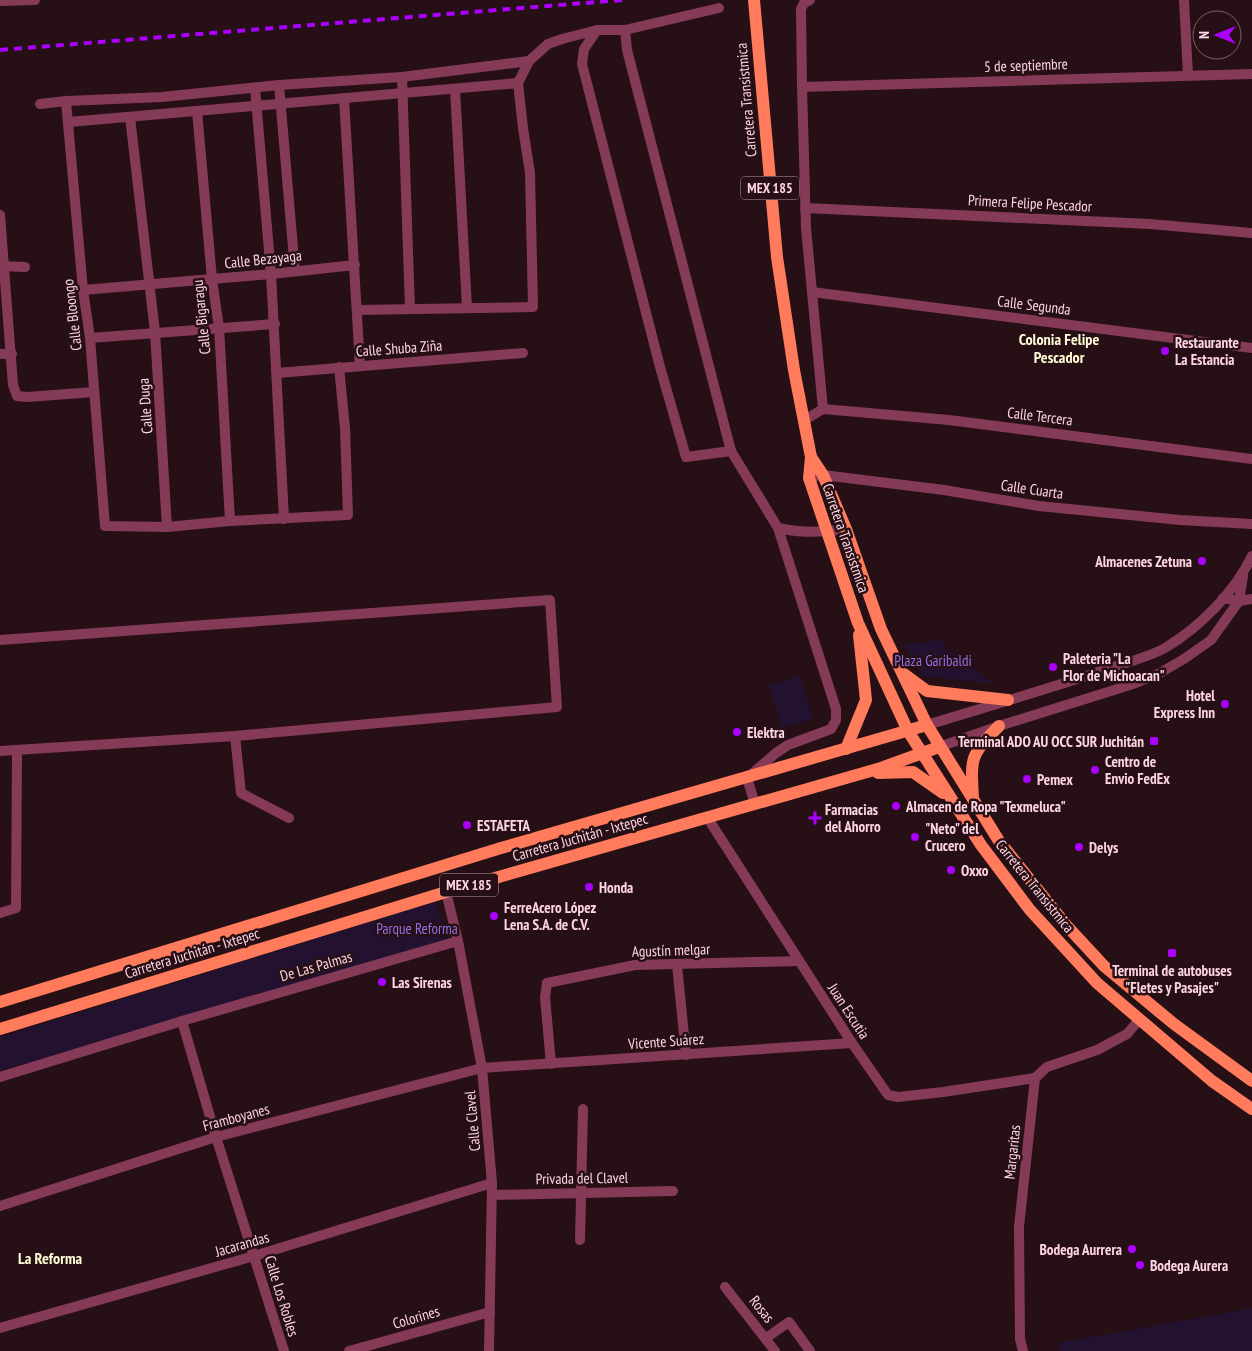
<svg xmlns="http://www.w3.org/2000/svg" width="1252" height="1351" font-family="'PT Sans Narrow',sans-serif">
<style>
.green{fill:#221230}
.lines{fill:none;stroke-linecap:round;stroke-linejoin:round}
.minor{stroke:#853a57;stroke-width:10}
.tertiary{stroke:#853a57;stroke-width:10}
.primary{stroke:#ff7b5b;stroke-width:12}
.rail{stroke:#ab00ff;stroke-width:4;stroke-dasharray:8 6;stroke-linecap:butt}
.poi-dot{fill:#ab00ff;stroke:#260f15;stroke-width:2}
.labels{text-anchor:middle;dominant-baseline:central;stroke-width:5;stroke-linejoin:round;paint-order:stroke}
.shield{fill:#260f15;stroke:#be99a4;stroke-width:1}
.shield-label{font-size:14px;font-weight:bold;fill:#ffd4e2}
.street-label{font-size:15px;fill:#ffd4e2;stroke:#260f15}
.poi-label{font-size:15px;font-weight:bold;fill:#ffd4e2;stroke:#260f15;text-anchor:start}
.park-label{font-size:15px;fill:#946fe3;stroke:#260f15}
.neighbourhood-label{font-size:16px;font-weight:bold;fill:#fffcd6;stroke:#260f15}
</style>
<rect width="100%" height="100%" fill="#260f15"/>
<g class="green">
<polygon points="944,640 945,647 995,684 923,676 904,644"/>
<polygon points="800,676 813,719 782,728 769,685"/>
<polygon points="436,901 446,941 0,1071 0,1037"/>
<polygon points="1252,1308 1252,1351 1060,1351 1058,1343"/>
</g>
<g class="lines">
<g class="minor">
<polyline points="1184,0 1188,75"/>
<polyline points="0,1 35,0"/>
<polyline points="597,30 584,49 582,64 660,367 686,457 731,451"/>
<path d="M625,30l2,20 104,401 47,77c23,5 44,5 68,1"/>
<polyline points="402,77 410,309"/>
<polyline points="279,85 295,271"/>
<polyline points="802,87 1252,74"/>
<polyline points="255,88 271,274 284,519"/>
<polyline points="455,89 467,308"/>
<polyline points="344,98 360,366"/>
<polyline points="66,101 83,290 90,338 105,526 167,527 230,521 348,515 345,428 339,367"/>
<polyline points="40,104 66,101 162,97 279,85 402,77 529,61"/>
<polyline points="197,111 212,279 219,328 230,521"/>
<polyline points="130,117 155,332 167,527"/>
<polyline points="69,122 518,83"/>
<polyline points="805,208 1150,224 1252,233"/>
<polyline points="0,215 13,385 17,396 27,397 94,392"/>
<polyline points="0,266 25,267"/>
<polyline points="83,290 271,274 355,265"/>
<polyline points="812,292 1252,348"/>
<polyline points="357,310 533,307 530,173 523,128 518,83 529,61 548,44 562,39 597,30 625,30 719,8"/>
<polyline points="90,338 275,324"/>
<polyline points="0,354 12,354"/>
<polyline points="277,373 523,353"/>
<polyline points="823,409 949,420 1252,459"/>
<polyline points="816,476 823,475 944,490 1039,506 1180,520 1252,524"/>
<polyline points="1223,598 1239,601 1252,599"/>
<polyline points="0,640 550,600 557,707 235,736 0,751"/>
<polyline points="235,736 241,793 289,818"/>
<polyline points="755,804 747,778 776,753 788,745 831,729 836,720 836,709 778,528"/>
<polyline points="707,817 852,1043 888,1095 898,1097 943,1092 1035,1078"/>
<polyline points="446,892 458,941 482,1068 492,1183 489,1351"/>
<polyline points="0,913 16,908 17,750"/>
<polyline points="677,965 686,1055"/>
<polyline points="182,1021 216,1137 284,1351"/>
<polyline points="551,1064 545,997 547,983 635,965 799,961"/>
<polyline points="0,1077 182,1021 458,941"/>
<polyline points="492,1195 673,1191"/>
<polyline points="0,1206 216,1137 482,1068 852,1043"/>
<polyline points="580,1240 583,1109"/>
<polyline points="725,1287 775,1351"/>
<polyline points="0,1328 254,1256 492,1183"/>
<polyline points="766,1338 789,1322 810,1351"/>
<polyline points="349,1351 490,1312"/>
<polyline points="1023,1351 1020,1339 1019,1227 1035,1078 1047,1067 1097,1050 1127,1034 1139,1020"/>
</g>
<g class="tertiary">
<polyline points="803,421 823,409 806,228 802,87 801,9 804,3 810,0"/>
<path d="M927,725c59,-18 118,-35 177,-55 18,-6 45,-13 61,-22 35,-21 69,-55 87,-92"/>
<polyline points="939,747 999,726 1130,685 1158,674 1184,659 1211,640 1239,601 1243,576"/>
</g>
<g class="primary">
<polyline points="754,0 777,257 794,370 811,457 809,478 858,623 908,731 981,845 1030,910 1097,983 1212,1081 1252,1109"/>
<polyline points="811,457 823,475 846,529 881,629 927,725 999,841 1066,925 1104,966 1174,1024 1252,1081"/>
<polyline points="904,674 927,691 1008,700"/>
<polyline points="846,749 866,700 859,635"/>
<polyline points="878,773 913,772 943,793"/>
<path d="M973,799c-2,-42 -4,-42 26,-73"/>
<polyline points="0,1002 501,848 927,725"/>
<polyline points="0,1029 446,892 881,768 939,747"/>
</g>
<polyline class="rail" points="0,50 622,0"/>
</g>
<g class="poi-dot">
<circle cx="1165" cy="351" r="5"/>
<circle cx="1202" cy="561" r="5"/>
<circle cx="1053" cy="667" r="5"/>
<circle cx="1225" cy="704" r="5"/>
<circle cx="737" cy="732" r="5"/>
<rect x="1149" y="736" width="10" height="10" rx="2.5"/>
<circle cx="1095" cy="770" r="5"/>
<circle cx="1027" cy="779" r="5"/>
<circle cx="896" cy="806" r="5"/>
<path d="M812.5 810.5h5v5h5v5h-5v5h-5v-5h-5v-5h5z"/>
<circle cx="467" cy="825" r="5"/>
<circle cx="915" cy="837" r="5"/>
<circle cx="1079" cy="847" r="5"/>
<circle cx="951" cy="870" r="5"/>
<circle cx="589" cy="887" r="5"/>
<circle cx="494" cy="916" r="5"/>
<rect x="1167" y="948" width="10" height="10" rx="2.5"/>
<circle cx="382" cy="982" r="5"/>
<circle cx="1132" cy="1249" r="5"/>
<circle cx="1140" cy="1265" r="5"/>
</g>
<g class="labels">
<g class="shield">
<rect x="741" y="176.5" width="58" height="23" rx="4"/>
<rect x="440" y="873.5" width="58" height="23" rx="4"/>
</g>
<g class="shield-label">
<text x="770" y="188">MEX 185</text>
<text x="469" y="885">MEX 185</text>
</g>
<g class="street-label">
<text transform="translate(1026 65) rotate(-2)">5 de septiembre</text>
<text transform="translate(746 100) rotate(-95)">Carretera Transistmica</text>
<text transform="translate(1030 203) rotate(3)">Primera Felipe Pescador</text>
<text transform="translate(263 259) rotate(-6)">Calle Bezayaga</text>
<text transform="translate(1034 305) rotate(7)">Calle Segunda</text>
<text transform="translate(72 315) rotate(-97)">Calle Bloongo</text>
<text transform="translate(201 317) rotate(-96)">Calle Bigaragu</text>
<text transform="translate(399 348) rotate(-4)">Calle Shuba Ziña</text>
<text transform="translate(145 406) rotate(-94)">Calle Duga</text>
<text transform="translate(1040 416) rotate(7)">Calle Tercera</text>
<text transform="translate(1032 489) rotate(8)">Calle Cuarta</text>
<text transform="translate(846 538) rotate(71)">Carretera Transistmica</text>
<text transform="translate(580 837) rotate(-16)">Carretera Juchitán - Ixtepec</text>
<text transform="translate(1035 886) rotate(51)">Carretera Transistmica</text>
<text transform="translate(671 950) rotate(-2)">Agustín melgar</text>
<text transform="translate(192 953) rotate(-17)">Carretera Juchitán - Ixtepec</text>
<text transform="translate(316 966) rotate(-16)">De Las Palmas</text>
<text transform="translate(849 1011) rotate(57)">Juan Escutia</text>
<text transform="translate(666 1041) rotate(-4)">Vicente Suárez</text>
<text transform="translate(236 1117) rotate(-15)">Framboyanes</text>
<text transform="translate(472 1121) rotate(-95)">Calle Clavel</text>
<text transform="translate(1012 1152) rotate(-84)">Margaritas</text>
<text transform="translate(582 1178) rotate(-1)">Privada del Clavel</text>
<text transform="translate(242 1244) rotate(-16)">Jacarandas</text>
<text transform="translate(282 1296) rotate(73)">Calle Los Robles</text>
<text transform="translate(762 1309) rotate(51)">Rosas</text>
<text transform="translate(416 1317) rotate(-16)">Colorines</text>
</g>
<g class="poi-label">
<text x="1175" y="342">Restaurante<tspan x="1175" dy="17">La Estancia</tspan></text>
<text x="1192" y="561" text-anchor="end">Almacenes Zetuna</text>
<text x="1063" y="658">Paleteria "La<tspan x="1063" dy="17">Flor de Michoacan"</tspan></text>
<text x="1215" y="695" text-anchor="end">Hotel<tspan x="1215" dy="17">Express Inn</tspan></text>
<text x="747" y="732">Elektra</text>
<text x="1144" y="741" text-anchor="end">Terminal ADO AU OCC SUR Juchitán</text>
<text x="1105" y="761">Centro de<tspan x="1105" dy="17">Envio FedEx</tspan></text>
<text x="1037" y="779">Pemex</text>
<text x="906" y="806">Almacen de Ropa "Texmeluca"</text>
<text x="825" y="809">Farmacias<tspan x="825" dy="17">del Ahorro</tspan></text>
<text x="477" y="825">ESTAFETA</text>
<text x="925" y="828">"Neto" del<tspan x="925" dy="17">Crucero</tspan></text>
<text x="1089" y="847">Delys</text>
<text x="961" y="870">Oxxo</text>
<text x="599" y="887">Honda</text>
<text x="504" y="907">FerreAcero López<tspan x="504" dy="17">Lena S.A. de C.V.</tspan></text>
<text x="1172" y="970" text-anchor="middle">Terminal de autobuses<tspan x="1172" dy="17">"Fletes y Pasajes"</tspan></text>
<text x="392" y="982">Las Sirenas</text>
<text x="1122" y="1249" text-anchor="end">Bodega Aurrera</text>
<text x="1150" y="1265">Bodega Aurera</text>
</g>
<g class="park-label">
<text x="933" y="660">Plaza Garibaldi</text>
<text x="417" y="928">Parque Reforma</text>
</g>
<g class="neighbourhood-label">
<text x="1059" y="339">Colonia Felipe<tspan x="1059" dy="18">Pescador</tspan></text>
<text x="50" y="1258">La Reforma</text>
</g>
</g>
<g transform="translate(1217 35) rotate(270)"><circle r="24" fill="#260f15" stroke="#7d5e67"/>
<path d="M0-4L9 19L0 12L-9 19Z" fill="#ab00ff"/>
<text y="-8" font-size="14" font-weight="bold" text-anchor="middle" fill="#ffd4e2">N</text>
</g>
</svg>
